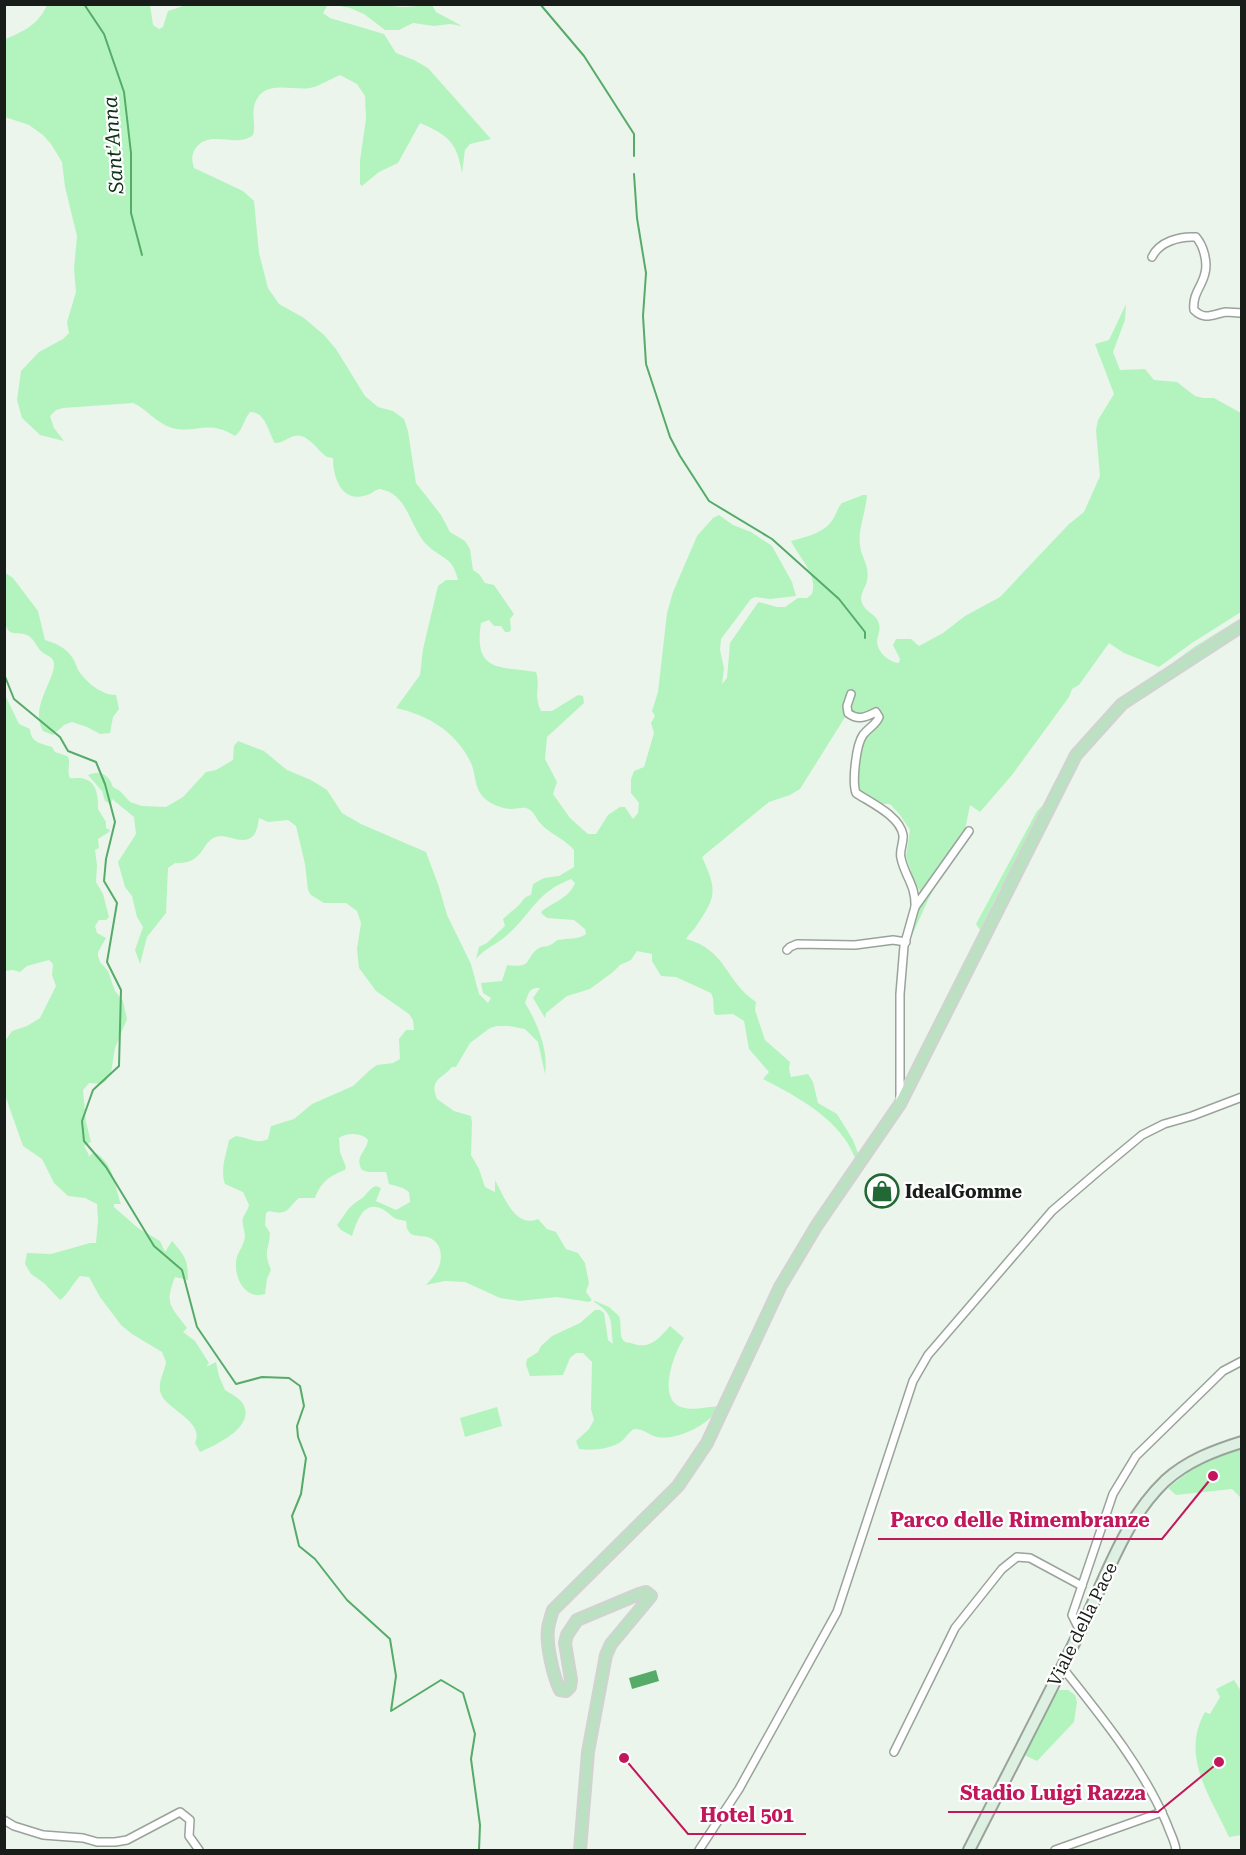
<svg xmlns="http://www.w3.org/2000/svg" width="1246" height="1855" font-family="'Roboto Serif',serif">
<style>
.green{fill:#b3f4be}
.water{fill:#56ab69}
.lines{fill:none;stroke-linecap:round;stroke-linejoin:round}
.stream{stroke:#56ab69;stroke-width:2}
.street-casing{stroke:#9aa39b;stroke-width:10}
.secondary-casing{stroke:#9aa39b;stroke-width:14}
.primary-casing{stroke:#d1d2d1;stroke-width:14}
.street{stroke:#fff;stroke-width:7}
.secondary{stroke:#def0e1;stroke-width:10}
.primary{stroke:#bce0c2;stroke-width:10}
.labels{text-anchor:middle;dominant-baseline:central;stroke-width:4.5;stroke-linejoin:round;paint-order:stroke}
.poi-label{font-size:18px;font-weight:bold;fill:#191d1a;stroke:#fff;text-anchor:start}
.street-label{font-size:18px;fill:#191d1a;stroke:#fff}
.water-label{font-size:20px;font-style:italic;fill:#0e3117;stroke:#fff}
.leader{fill:none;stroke:#c2185b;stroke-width:2}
.callout-dot{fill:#c2185b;stroke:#fff;stroke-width:2}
.callout-label{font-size:20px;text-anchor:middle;font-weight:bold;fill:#c2185b;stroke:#fff;stroke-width:4.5;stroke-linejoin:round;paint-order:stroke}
</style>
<rect width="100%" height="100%" fill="#ebf5ec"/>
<g class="green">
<path d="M385,4c16,6 30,1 47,1l4,7 26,14 -12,-2 -16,2 -21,-3 -14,7h-14l-21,-16 -14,-6 -15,-3 -8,1 -4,7 7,5 54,16 12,19 18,7 14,8 63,71 -21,5 -5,6 -3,23c-5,-31 -14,-38 -42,-50l-22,40 -19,9 -17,14 -2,-2v-24l6,-41 -1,-23 -8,-12 -17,-9c-10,4 -20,11 -30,13 -20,3 -49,-10 -56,19 -2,9 2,19 -1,28 -17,14 -44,-7 -58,14 -4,7 -3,12 -1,19l49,23 11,10 5,52 9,35 11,16 25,14 20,17 12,14 29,47 13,11 15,4 11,8 4,12 8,52 25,32 9,17 15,9 5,8 3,21 6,4 6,9 9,2 20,29 -4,5 1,11 -2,2h-4l-4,-6h-7l-5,-6 -8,3c-8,51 21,43 55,49 5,15 -3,22 5,39h11l26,-16 5,1 1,7 -37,34 -2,22 12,23 -4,12 17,24 18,16h8l12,-19 12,-8h5l8,12 5,-6 1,-10 -8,-10v-14l3,-8 10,-4 10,-34 -3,-10 4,-7 -3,-5 6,-19 9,-79 6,-21 24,-56 16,-18 6,-3 14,10 18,7 21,14 20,36 4,14 -26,3 -15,-2 -4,2 -30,40 -1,11 4,18 -2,16 5,-6 3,-35 27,-39 2,-2 18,5h8l13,-9h9l5,-4c6,-20 -13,-36 -21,-53 14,-4 34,-8 42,-22 4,-5 4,-11 9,-16l21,-8h4c-1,17 -9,33 -7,50 1,13 10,19 7,36 -2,8 -8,13 -5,22 3,9 15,11 17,21 2,7 -2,12 -2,18 1,11 12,20 22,21l1,-4 -7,-14 3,-6h15l8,7 24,-13 22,-17 35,-19 69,-73 15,-12 16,-36 -4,-46 2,-10 16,-26 -19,-50 14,-4 17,-36 -1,16 -12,32 7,18 25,-1 9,11 23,2 18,14 8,2h11l27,15v199l-49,31 -33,24 -35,-14 -15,-10 -30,42 -7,4 -3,8 -57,78 -32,37 -10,-7 -5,25 -37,70 -18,40 2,-20 11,-19 -2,-8 -8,-15 -7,-22 4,-26 -10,-15 -10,-11h-12l-20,-15c-1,-32 3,-47 20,-73l-16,3 -15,-5 -47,75 -10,6 -21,7 -67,55c16,35 14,40 -7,71 -3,4 -7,7 -9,11 41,11 38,41 70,63l-1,8 10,30 25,22 -1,7 2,8 17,-3 5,8 5,21 19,11 16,26 5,13 -3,5c-14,-38 -57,-61 -92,-79l6,-7 -20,-23 -5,-28 -11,-7 -17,1 -2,-2 -1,-15 -2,-5 -35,-16 -15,-1 -9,-15v-7l-15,-3 -6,9 -11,5 -7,7 -23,17 -23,7 -21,17 -1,5 -12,-20 7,-10c-12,-1 -11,6 -15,15 12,19 24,48 20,71l-7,-32 -13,-13 -16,-3h-12l-7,2 -20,15 -14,24h-4c-11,13 -23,12 -15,32l17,12 17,5 1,7 -1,32 8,14 6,18 10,5v-12c9,16 20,49 43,39l9,10 9,3 10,17 12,4 7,10 4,20 -3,9 6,8 -3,2 -32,-5 -37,4 -20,-3 -35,-16 -20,-1 -19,4c3,-4 8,-8 11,-14 6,-11 6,-27 -7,-33 -7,-3 -19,0 -22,-8 -2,-2 -1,-6 -2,-9 -16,-3 -10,-3 -22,-11 -20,-12 -27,11 -32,26l-11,-6 -4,-5c9,-11 10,-18 24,-26 6,-4 8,-11 15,-13l5,2 -5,13 20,9 14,-8 -1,-10 -6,-4 -14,-4 -3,-12h-18l-6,-2c-8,-14 4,-17 6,-30 -6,-7 -21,-8 -29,-2l1,14 6,15 -1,3c-16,6 -24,12 -30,28h-16c-13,11 -10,18 -30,13l-3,2 -1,12 5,8c-1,18 -7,17 1,37l-4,9 -2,15c-19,6 -30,-14 -29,-31 0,-9 6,-14 8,-22 3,-8 -3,-16 -1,-23 2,-5 5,-8 6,-13l-6,-13 -18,-8c-5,-14 1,-29 4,-44l7,-4c11,1 21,9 32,3l3,-13 23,-7 18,-15 41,-18 17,-16 7,-5 16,-2 7,-4 -1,-20 7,-9h8l-1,-10 -4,-6 -33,-23 -17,-23 -2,-19 4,-26 -4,-12 -11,-8h-22l-13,-8 -3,-5 -3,-26 -9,-38 -8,-6 -20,2 -9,-4c-1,6 -2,14 -6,18 -10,9 -22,0 -32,0 -21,1 -14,29 -46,27l-7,5 -2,45 -19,24 -7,27 -5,-14 8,-23 -6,-10 -5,-21 -7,-9 -7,-25 18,-28 -2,-17 -22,-18 -1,5 -6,-3 -3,-10 -14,-16c13,-5 21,0 25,12l7,4 10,11 12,4 24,1 17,-10 23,-25 10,-2 17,-10 1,-14 4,-5 26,10 23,19 24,10 16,10 15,23 19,11 65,28 13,35 8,28 24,49 8,30 9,9 3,-5 -8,-5 -2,-10 21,-2 5,-16c29,4 16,-9 34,-18 3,-1 7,0 9,-2 3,-1 5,-4 8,-5 10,-2 19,0 28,-6l-1,-5 -11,-9 -27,-2 -6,-5 1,-2c12,-9 28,-14 33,-28l-4,-4c-36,14 -39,35 -65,57 -9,8 -22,13 -30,23l3,-12 8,-4 18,-17 -2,-7c6,-6 11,-9 16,-14 5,-5 4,-8 12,-10l2,-11 11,-6 15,-2 15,-9v-17c-9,-11 -24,-16 -33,-26 -6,-6 -6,-13 -15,-16 -5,-1 -10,1 -14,1 -10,0 -22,-5 -29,-12 -9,-10 -7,-23 -12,-34 -15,-32 -44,-48 -75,-55l24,-33 3,-26 15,-63 8,-6h12c-5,-23 -16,-21 -30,-34 -19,-18 -19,-52 -48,-57 -6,1 -8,5 -13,6 -26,9 -34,-18 -34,-37l-6,-1c-9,-6 -20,-25 -33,-21 -7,2 -11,7 -19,7 -7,-11 -9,-31 -25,-31 -6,7 -7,18 -15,24 -27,-17 -38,-2 -63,-8 -16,-5 -25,-19 -39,-25l-70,5 -7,2 -6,6 4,12 10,13 -24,-6 -18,-17 -5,-18 4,-29 18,-19 24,-13 6,-6 -2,-11 9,-30 -2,-23 3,-33 -12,-49 -3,-25 -11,-18 -8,-9 -14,-10 -24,-8v-78c18,-7 34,-15 42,-34h103l3,20 6,4 4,-2 5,-16 18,-6z"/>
<path d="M4,572l9,6 25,33 7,29c10,3 20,7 27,17 3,4 4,8 6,13 8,12 23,25 38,25l3,14 -6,8 -3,16 -10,1 -13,-7 -15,-5 -8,3 -11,10 -10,-4c-15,-26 17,-56 10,-71 -2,-4 -8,-5 -11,-8 -6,-5 -7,-13 -15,-17 -6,-3 -13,0 -18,-4 -8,-7 -5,-47 -5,-59z"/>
<path d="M1241,618v2c-29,17 -55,37 -82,58 -29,21 -56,42 -78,71 -31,42 -52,94 -76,141l-4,-2 -21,42 -4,-6 61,-113 6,-6 12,-24 44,-58 52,-44 43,-32z"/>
<path d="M4,693l15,31 11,5c1,14 10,14 22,18l3,5 12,4c5,5 -1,14 3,22 5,1 10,-1 15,1 13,4 13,20 13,30l8,13v6l4,2 -1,2 -11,7 1,9 -4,2 2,15 -1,17 7,12 6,23 -3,3h-7l-4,6 2,7 9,5 -8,14v4l2,6 8,9 7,20 8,10 4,18 -12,29 -4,25 -6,9 -4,2 -12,-1 -6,7 3,32 5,20 -7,4 5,9 -1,2 6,-5c20,11 20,32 27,52h-7v3l24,21 22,13 5,11 7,-11c13,15 16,18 16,39l-13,-3c-11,28 -4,29 12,51l-4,4 12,9 14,22 -3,4 10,-5 3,14 6,14c6,4 14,7 18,14 13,23 -27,41 -43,48l-5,-9c10,-22 -28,-33 -34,-49 -4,-12 3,-20 5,-32l-4,-10 -30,-18 -11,-9 -21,-28 -11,-20 -9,-1c-7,7 -13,20 -20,24l-16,-17 -13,-9 -6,-10 2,-11 24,1 39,-11h6l2,-22 -1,-17 -12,-6 -17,-2 -14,-13 -12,-24 -19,-13 -18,-51v-54l7,-10 15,-5 13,-8 16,-32 -4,-11 1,-11 -4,-4 -22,6 -7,6 -7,-2 -8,1z"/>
<path d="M595,1301l14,6 10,9c3,7 0,18 4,24 2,3 4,2 8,3 18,7 27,-3 39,-17l14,12c-10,15 -27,60 -3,69 10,4 26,0 38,-1 -7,18 -42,35 -62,31 -9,-2 -12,-8 -23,-8 -5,3 -7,7 -11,11 -10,9 -31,11 -44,9l-3,-8 13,-12 5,-9 -3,-11 1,-47 -9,-9h-7l-6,5 -7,17 -33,1 -4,-11 1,-6 11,-7 3,-6 11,-10 28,-13 15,-13h5l4,3 4,27 5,4c-3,-21 2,-30 -19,-42z"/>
<polygon points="497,1407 502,1426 465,1437 460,1418"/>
<polygon points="1241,1449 1241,1498 1232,1489 1176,1495 1168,1488 1199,1464"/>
<path d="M1234,1680l7,11 1,144 -13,2c-19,-42 -49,-80 -24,-125l5,2 10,-17 -4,-8z"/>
<polygon points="1060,1690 1068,1690 1075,1695 1077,1702 1074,1722 1037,1761 1022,1754 1052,1694"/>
</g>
<polygon class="water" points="656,1670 659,1681 632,1689 629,1678"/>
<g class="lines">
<g class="stream">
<polyline points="84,4 104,34 124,92 131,153 131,213 142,255"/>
<polyline points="540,4 584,56 634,134 634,156"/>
<polyline points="634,174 637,218 646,273 643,316 646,364 670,437 680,456 709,501 772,539 839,599 865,632 865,638"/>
<polyline points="4,674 14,699 60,737 68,751 96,762 105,784 115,822 106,859 104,881 117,903 107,962 121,990 119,1066 93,1090 82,1121 84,1141 106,1167 154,1246 182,1270 197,1327 236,1384 262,1377 289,1378 300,1386 304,1406 297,1426 298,1437 306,1458 301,1494 292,1516 299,1546 315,1559 347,1600 390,1639 396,1676 391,1711 441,1680 463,1693 475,1734 471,1759 480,1825 479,1850"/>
</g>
<g class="street-casing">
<g id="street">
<path d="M1152,257c7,-15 27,-21 44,-20 7,8 12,24 9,36 -3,14 -13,21 -11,37 11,11 19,4 32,2 5,0 11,1 16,1"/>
<path d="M851,694l-4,12 1,7c10,8 18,4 28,-1l3,5c-3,8 -11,11 -16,18 -7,10 -11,46 -7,58 15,10 44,23 47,42 1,8 -4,15 -2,23 4,19 15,27 14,49"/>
<polyline points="787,950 790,947 797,944 855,945 893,940 906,942"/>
<polyline points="900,1102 900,994 904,946 915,907 969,831"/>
<polyline points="1080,1631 1072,1615 1113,1494 1136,1456 1223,1371 1242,1361"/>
<path d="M1062,1667c39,49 81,100 105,157 3,9 8,17 9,26"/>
<polyline points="894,1752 955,1628 1002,1569 1017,1557 1030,1558 1082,1586"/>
<polyline points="4,1820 14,1826 43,1835 83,1838 97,1842 115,1842 127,1840 180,1812 190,1820 189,1836 199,1850"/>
<polyline points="699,1850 739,1789 837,1612 913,1381 928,1355 1052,1211 1101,1169 1142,1135 1164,1124 1192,1116 1242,1097"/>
<polyline points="1055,1850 1162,1812"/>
</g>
</g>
<g class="secondary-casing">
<path id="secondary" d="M969,1850c37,-73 75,-145 111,-219 25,-50 43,-110 85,-150 22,-20 48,-30 77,-39"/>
</g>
<g class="primary-casing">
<path id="primary" d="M580,1850l8,-98 18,-97 5,-11 40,-48 -5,-4 -7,2 -62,26 -10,15 -2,8 6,37 -1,7 -4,4 -6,-1c-7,-14 -14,-46 -12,-61 1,-7 3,-13 5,-19l125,-124 29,-43 73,-156 37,-62 83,-121 176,-349 46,-51 120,-78"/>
</g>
<use href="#street" class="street"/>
<use href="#secondary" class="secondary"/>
<use href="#primary" class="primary"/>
</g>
<defs>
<g id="shop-ring" transform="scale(1.725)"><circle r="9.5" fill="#fff" stroke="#216834" stroke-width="1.5"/><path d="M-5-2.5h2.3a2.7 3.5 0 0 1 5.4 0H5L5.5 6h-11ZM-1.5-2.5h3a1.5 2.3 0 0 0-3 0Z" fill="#216834"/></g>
</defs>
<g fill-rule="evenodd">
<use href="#shop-ring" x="882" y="1191"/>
</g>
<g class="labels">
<g class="poi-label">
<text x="905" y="1191">IdealGomme</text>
</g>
<g class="street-label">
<text transform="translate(1082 1624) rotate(-64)">Viale della Pace</text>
</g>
<g class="water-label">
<text transform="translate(113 145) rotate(-94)">Sant'Anna</text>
</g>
</g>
<path class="leader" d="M1213 1476L1162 1539H878M1219 1762L1158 1812H948M624 1758L688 1834H806"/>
<g class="callout-dot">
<circle cx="1213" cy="1476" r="6"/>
<circle cx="1219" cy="1762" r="6"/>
<circle cx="624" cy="1758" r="6"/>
</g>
<g class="callout-label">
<text x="1020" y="1527">Parco delle Rimembranze</text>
<text x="1053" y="1800">Stadio Luigi Razza</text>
<text x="747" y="1822">Hotel 501</text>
</g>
<rect width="1246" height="1855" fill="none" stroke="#191d1a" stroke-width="12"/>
</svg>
